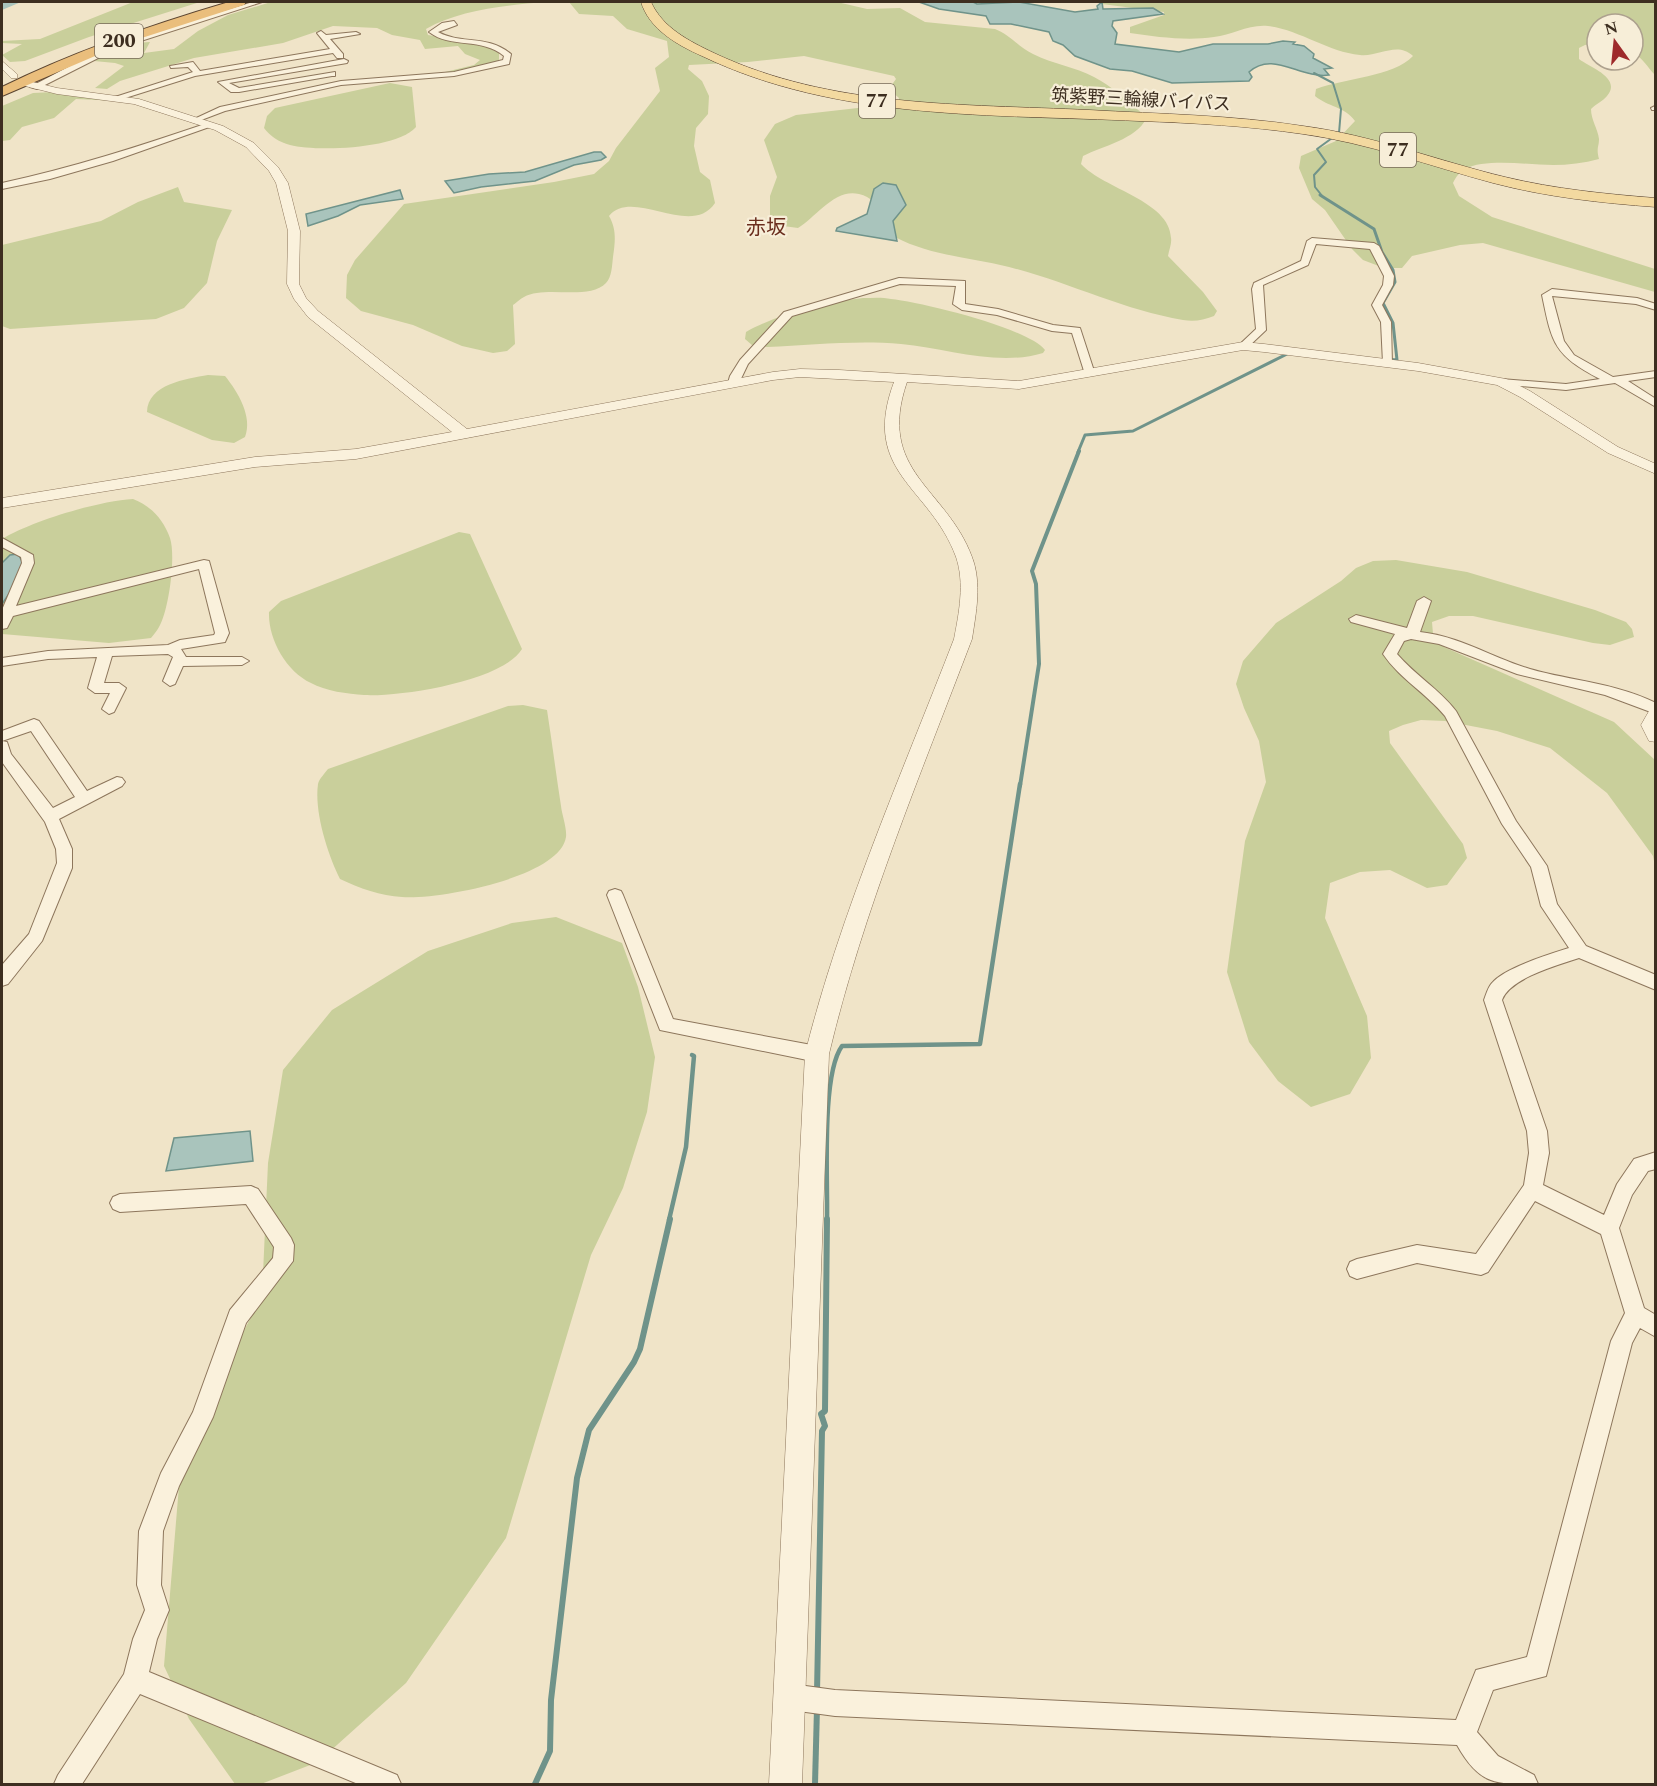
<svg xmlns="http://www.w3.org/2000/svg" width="1657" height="1786" font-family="Spectral,'Noto Sans JP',serif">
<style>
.green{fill:#c9cf9b}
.water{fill:#a9c4bc;stroke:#6f938a;stroke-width:1.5}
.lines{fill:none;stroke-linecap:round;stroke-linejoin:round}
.stream-far4{stroke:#6f938a;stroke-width:2}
.stream-far3{stroke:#6f938a;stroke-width:3}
.stream-far2{stroke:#6f938a;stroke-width:4}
.stream-far1{stroke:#6f938a;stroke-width:4.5}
.stream{stroke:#6f938a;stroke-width:6}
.river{fill:#a9c4bc;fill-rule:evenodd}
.minor-casing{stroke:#8d765c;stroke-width:2}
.tertiary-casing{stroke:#8d765c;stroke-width:1}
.primary-casing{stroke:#5b4430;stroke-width:1}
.trunk-casing{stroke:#5b4430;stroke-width:2}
.minor{fill:#faf1dc;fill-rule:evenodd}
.tertiary{fill:#faf1dc;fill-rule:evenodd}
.primary{fill:#f3d9a0;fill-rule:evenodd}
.trunk{fill:#eabe7c;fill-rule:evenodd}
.labels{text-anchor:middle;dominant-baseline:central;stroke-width:4.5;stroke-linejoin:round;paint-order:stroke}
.far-street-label{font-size:18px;fill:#3d2e20;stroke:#f7eed8}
.shield{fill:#f7eed8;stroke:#756857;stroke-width:1.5}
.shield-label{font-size:20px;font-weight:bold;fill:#3d2e20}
.far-quarter-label{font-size:20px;fill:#6b2e1e;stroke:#f7eed8}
</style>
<rect width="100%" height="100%" fill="#f0e4c8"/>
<g class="green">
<polygon points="133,2 200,2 89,37 25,61 10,62 2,55 22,44 2,43 2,41 40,39"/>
<path d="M271,2h274c-37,3 -87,8 -119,27l2,6 53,9 18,9v8l-30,9 -32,4 37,-9 6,-5 -15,-6 -7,-8 -33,3 -5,-9 -28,-5 -15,-7 -44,-2 -50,17 -89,15 -74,23 -13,8 -12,-1 29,-22 -9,-3 -21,-2 41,-18 15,-1 -6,11 30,-4 24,-18 30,-16z"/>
<path d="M569,2h268l30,7 33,-1 25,14 70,7c15,6 24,18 38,25 20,10 42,13 61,23 18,9 33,24 48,36l4,6c-10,20 -43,27 -63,37l-2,8c23,25 89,37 90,74 1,5 -2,12 -3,18l35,36 14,19 -3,5c-11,4 -19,6 -31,4 -60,-10 -115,-38 -174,-53 -39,-10 -78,-11 -114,-30 -17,-9 -11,-38 -36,-43 -24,-6 -43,23 -61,34l-22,-3 -6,-5v-24l7,-19 -13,-37 11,-16 21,-9 97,-11 5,-2 1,-4 -8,-7v-5l5,-7 -2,-3 -90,-20 -56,6 -59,3 -1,4 14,12 7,15 -1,18 -12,14 -2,18 6,26 10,8 5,23c-24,36 -82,-16 -106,13 8,14 6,26 4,41 -1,8 -1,20 -7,26 -17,18 -61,2 -82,14 -4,2 -8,6 -11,8l2,39 -8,7 -14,2 -31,-7 -49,-21 -52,-14 -15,-13 1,-23 8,-15 49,-56 150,-22 40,-8 15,-13 7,-13 44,-57 -5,-23 14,-11 -2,-16 -40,-12 -14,-13 -34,-2z"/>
<path d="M1097,2h558v73c-8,-8 -11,-16 -22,-22v-29h-36v19l-12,2 -6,3v11c12,9 43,19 28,37 -4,5 -11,8 -16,13 0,11 7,20 8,30 0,8 -3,9 0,20 -15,4 -31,6 -46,6 -23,0 -68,-7 -88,4 -6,3 -9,8 -12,14l6,13 33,21 163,52v23l-172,-49 -23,2 -48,11 -10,12h-18l-21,-8 -11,-11 -27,-39 -13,-11 -13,-31 2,-12 35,-15 19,-20c-11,-15 -27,-14 -40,-25l1,-7c29,-11 77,-12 97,-33 -16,-15 -34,1 -53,-1 -32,-3 -60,-25 -92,-29 -19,-2 -36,9 -54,11 -27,4 -57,0 -84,-4v-6l34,-12v-3l-62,-8z"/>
<path d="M390,83l22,4 4,40c-19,22 -99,25 -126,18 -11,-3 -19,-8 -26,-17l3,-12 8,-8z"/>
<polygon points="54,92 120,101 76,99 54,118 22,127 10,140 2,141 2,106 33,93"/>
<polygon points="178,187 184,202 232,210 217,241 207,283 184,308 156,319 10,329 2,326 2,245 101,221 138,202"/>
<path d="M863,298c9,0 19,-1 28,1 30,3 137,29 154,51l-2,3c-46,14 -96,-5 -142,-9 -44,-4 -90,1 -134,3l-15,-2 -7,-6 1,-7c31,-18 81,-30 117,-34z"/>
<path d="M208,375l17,1c13,16 28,41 20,61l-11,6 -22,-3 -65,-28c1,-28 39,-33 61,-37z"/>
<path d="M133,499c18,7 30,20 37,39 6,18 -1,72 -11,89 -2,4 -5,7 -8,11l-42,5 -107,-9v-95c30,-18 96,-38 131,-40z"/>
<path d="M459,532l11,2 52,115c-19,32 -122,48 -158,46 -16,-1 -39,-4 -53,-12 -25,-12 -43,-44 -42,-71l12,-11z"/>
<polygon points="1396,560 1467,572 1595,610 1626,622 1632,629 1634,637 1610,645 1593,643 1473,616 1449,616 1432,622 1433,634 1444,647 1614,722 1655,760 1655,866 1653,856 1607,793 1550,748 1497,731 1445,721 1421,720 1403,725 1389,731 1390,743 1463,844 1467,858 1447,885 1427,888 1390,870 1360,872 1330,883 1325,918 1367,1016 1371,1058 1350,1094 1311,1107 1278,1081 1249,1042 1227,972 1245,841 1266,782 1259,741 1244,708 1236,684 1243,661 1276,623 1341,581 1356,568 1373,561"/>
<path d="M523,705l24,5c5,32 9,64 14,96 1,9 6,22 5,31 -6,41 -130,63 -164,60 -21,-1 -43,-9 -62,-18 -12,-24 -26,-67 -22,-95 1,-5 7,-11 10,-15l180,-63z"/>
<polygon points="556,917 622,943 638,987 655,1057 647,1112 623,1188 591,1255 506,1538 406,1683 318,1762 261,1784 235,1784 189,1719 164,1666 179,1486 195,1425 262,1296 268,1163 283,1070 332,1010 428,951 512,923"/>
</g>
<g class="water">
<path d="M919,2h54l4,2 42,-2 56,10 23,-3 -1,-3 5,-4 1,7 50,-1 10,6 -50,7 -1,5 5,7 -2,11 64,8 34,-8h55l15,-3 12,1 -2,2 11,2 10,8 -1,4 19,10 -8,1 5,6c-29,4 -56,-25 -80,-3l3,5 -3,4 -77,2 -40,-12 -22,-2 -35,-13 -12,-11 -10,-4 -4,-9 -38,-8h-21l-4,-8 -47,-7z"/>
<polygon points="594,152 601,152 606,157 601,160 574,165 535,181 481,187 454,193 445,181 489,174 525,172"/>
<polygon points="883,183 896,185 906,205 893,221 897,241 836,231 837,228 867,214 874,189"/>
<polygon points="400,190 403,199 360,205 338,216 308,226 306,214"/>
<polygon points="18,554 23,563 11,591 2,604 2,563 10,555"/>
<polygon points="250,1131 253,1161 166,1171 174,1138"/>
</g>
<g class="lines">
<polyline class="stream-far4" points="1314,73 1333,83 1341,109 1339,133 1317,149 1326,162 1314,175 1315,187 1323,197"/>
<g class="stream-far3">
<polyline points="1320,195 1374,229 1382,252 1393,270 1395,282 1383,303 1393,323 1397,360 1386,359"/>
<polyline points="1078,452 1085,435 1133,431 1289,353"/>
</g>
<polyline class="stream-far2" points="1020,786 1039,664 1036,584 1032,571 1079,451"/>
<g class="stream-far1">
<polyline points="669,1220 686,1147 694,1056 692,1055"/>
<path d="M827,1220c1,-39 -6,-145 15,-174l138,-2 40,-260"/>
</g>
<g class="stream">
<polyline points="817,1693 822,1431 825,1426 821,1414 825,1411 827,1219"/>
<polyline points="535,1784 550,1751 551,1700 577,1478 589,1430 634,1362 640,1349 670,1219"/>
<polyline points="815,1784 817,1708"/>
</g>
<polygon class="river" points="5,2 21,2 2,10 2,3"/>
<g class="minor-casing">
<g id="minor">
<polygon points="253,2 262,2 116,49 37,89 30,87 110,45"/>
<path d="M454,21l3,4 -19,7c24,13 49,2 73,22l-2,10 -55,12 -113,9 -116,26 -29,11 -4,-2 28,-13 121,-26 113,-9 49,-12 1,-4c-22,-19 -53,-7 -75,-24l13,-9z"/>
<polygon points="321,31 326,35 356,32 360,34 330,39 343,54 343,58 337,58 333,53 195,76 122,99 115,97 193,72 188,67 171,68 170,66 193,62 200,71 330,49 317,33"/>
<polygon points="344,59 348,61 347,63 229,83 239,88 335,72 335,76 332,76 239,92 231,92 218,82"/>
<polygon points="1655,106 1656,110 1652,110 1651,108"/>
<path d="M208,123l7,2 -102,36 -63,18 -48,10v-6c70,-15 138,-37 206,-60z"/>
<polygon points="1312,238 1374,243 1379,246 1394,276 1393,285 1382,305 1391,322 1392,365 1388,366 1383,363 1381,322 1372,305 1383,285 1384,276 1370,249 1316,244 1308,265 1263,285 1266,330 1247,348 1239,348 1238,346 1256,329 1252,289 1254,283 1301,261 1307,241"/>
<polygon points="899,278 965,281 965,304 998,309 1053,325 1080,328 1094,371 1089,374 1084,371 1072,333 1052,331 997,315 962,310 953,304 956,286 900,284 792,316 748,364 738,385 734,386 728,383 730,376 740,360 784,312"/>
<path d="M1552,289l85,9 19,6v6l-20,-6 -84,-8 12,45 10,14 39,22 43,-6v6l-28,4 28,18v8l-41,-24 -49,7 -69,-6 -2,-2 6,-3 65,5 34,-5c-46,-24 -48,-35 -58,-84z"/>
<polygon points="2,538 33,555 34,563 16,606 204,560 209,561 229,633 225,642 181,649 186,657 242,657 249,661 242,665 183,666 175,684 170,686 163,681 173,657 168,654 112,656 104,683 119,683 126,688 114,712 109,714 102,709 110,693 95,693 88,688 97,657 48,659 2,666 2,658 48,651 168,645 180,640 214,635 215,633 199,569 13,616 7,628 2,629 2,610 22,563 21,557 2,547"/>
<path d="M1424,597l7,4 -11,31c39,4 73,26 110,37 42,12 86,14 126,34v11l-51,-19 -88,-21 -78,-30 -28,-5 -7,2 -7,13c18,21 42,35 59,57l60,110 31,45 10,38 29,42 70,29v15l-77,-32c-21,7 -69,20 -77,42l45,131 2,22 -6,32 61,30 13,-31 17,-25 22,-7v17l-8,2 -16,24 -13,33 25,80 12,7v22l-16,-9 -8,15 -86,333 -53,14 -16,42 21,24 36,19 4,9c-42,0 -58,2 -81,-39l-622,-29 -44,-6 -9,-4 -4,-9 4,-9 9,-4 44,6 621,30 20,-50 51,-13 84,-316 14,-28 -24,-79 -66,-33 -47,71 -7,3 -64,-12 -60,16 -7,-3 -3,-7 3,-7 7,-3 60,-14 59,9 48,-69 5,-32 -2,-22 -43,-131c2,-5 4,-13 8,-17 12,-15 58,-29 77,-35l-28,-42 -10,-39 -29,-43 -57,-108c-19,-23 -45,-37 -62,-62l12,-20 -44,-12 -2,-3 7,-4 51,13 10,-27z"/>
<path d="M34,719l5,2 48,70 30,-14 5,1 3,4 -3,4 -63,33 13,30v19l-30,73 -34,43 -6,2v-21l27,-31 28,-71 -1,-14 -11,-27 -43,-60v-31zM31,731l44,66 -22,11 -42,-54 -4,-12 -5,-1z"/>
<polygon points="615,889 621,891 623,895 673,1019 817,1046 823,1049 826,1054 823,1059 817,1062 660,1030 607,895 609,891"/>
<polygon points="251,1186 258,1189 291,1238 294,1245 293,1261 246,1323 213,1417 179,1486 163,1531 161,1585 169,1610 157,1639 149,1672 397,1775 401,1784 358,1784 140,1694 82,1784 54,1784 58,1775 124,1674 133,1639 145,1610 137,1585 139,1531 161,1473 193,1412 230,1310 273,1258 274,1247 246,1204 120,1212 113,1209 110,1203 113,1197 120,1194"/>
</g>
</g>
<g class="tertiary-casing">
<g id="tertiary">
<polygon points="2,61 17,74 17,78 11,78 2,69"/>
<path d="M29,81l28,7 82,11 84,27 31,17 24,24 10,16 12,48 -1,53 7,14 12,13 149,118 306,-57 27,-3 39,1 180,11 224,-39 21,2 154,19 88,16 24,12 88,56 38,17v10l-48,-21 -88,-56 -23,-12 -79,-14 -154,-19 -21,-2 -224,39 -112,-7c-31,90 39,105 65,175 10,26 4,56 0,82 -52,137 -109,272 -143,415l-27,730h-33l36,-730c36,-143 96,-278 149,-415 5,-26 11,-56 2,-82 -26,-71 -96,-84 -62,-175l-94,-5 -27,3 -417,79 -101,8 -253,41v-10l253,-41 101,-8 96,-17 -144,-115 -14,-18 -7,-15 1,-53 -12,-48 -7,-12 -23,-24 -31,-17 -81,-26 -77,-10 -32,-8 -1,-2z"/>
<polygon points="1656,709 1656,742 1649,741 1641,725 1649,711"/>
</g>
</g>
<g class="primary-casing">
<path id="primary" d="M641,2h10c12,26 38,39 63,51 117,55 249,51 375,57 71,4 143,5 214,16 69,9 135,35 202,51 50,12 100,17 151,21v9c-55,-4 -110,-10 -163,-24 -63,-17 -125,-40 -190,-49 -54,-8 -109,-11 -164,-13 -146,-7 -302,0 -437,-65 -25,-11 -53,-27 -61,-54z"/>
</g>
<g class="trunk-casing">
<path id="trunk" d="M229,2h17l-2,3 -121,39 -121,52v-9c73,-36 149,-62 227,-85z"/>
</g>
<use href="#minor" class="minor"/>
<use href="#tertiary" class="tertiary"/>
<use href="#primary" class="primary"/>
<use href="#trunk" class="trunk"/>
</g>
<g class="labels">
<g class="far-street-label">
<text transform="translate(1141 100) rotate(3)">筑紫野三輪線バイパス</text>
</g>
<g class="shield">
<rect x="95" y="24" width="48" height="34" rx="4.5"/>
<rect x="859" y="84" width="36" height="34" rx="4.5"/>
<rect x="1380" y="133" width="36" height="34" rx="4.5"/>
</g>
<g class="shield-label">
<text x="119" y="41">200</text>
<text x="877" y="101">77</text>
<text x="1398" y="150">77</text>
</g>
<g class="far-quarter-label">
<text x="766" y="228">赤坂</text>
</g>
</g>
<rect width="1657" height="1786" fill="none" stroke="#3d2e20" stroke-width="6"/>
<g transform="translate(1615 42) rotate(345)"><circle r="28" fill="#f7eed8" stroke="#ada18e" stroke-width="1.5"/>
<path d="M0-4.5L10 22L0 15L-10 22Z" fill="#9e2a2b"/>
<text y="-9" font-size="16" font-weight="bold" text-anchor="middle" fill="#3d2e20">N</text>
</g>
</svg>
